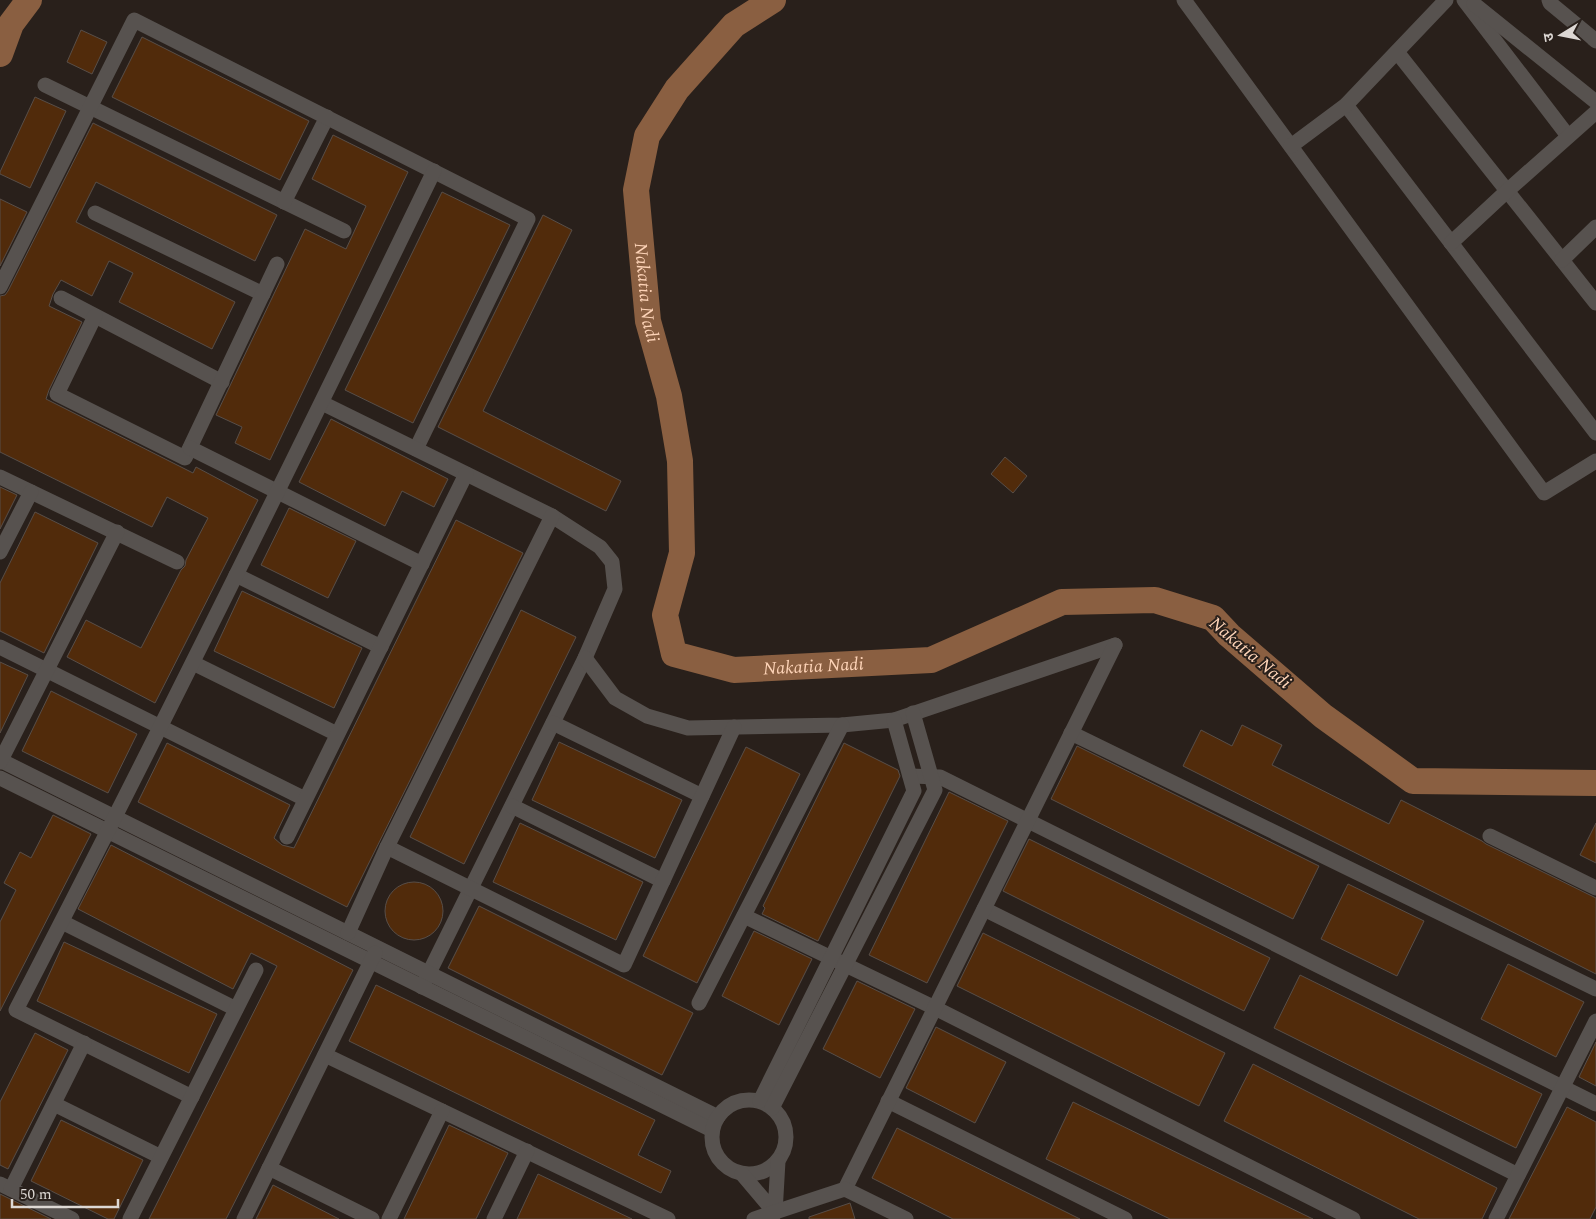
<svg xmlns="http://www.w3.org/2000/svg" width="1596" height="1219" font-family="Spectral,'Noto Sans Devanagari',serif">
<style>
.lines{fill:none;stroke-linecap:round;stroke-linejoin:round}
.river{stroke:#8a5f41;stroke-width:26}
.building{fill:#512b0b;stroke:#584e48}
.minor{stroke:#57524f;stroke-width:15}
.labels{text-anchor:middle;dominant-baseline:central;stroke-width:4;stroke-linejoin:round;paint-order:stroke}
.water-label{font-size:18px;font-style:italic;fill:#fdd3b7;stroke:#29201b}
</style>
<rect width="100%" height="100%" fill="#29201b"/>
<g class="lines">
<g class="river">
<path id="s1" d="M773,0l-39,25 -57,64 -30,47 -11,54 12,131 21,75 11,65 2,92 -17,62 9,39 60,16 197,-10 131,-58 93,-2 58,18 16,17 94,81 90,65 183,2"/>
<polyline points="0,54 11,24 29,0"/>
</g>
</g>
<g class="building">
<polygon points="81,30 107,42 92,74 67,62"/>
<polygon points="142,37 309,121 280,180 112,97"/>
<polygon points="35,97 66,111 30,188 0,174 0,172"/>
<polygon points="93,123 277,215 255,261 96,182 76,222 235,302 212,349 119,302 133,273 109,261 92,296 61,280 53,294 49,306 82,322 49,390 46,399 193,473 196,467 258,500 155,703 67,657 86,620 141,648 181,570 185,566 186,560 208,518 167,497 152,527 0,452 0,296 5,295 8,291"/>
<polygon points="333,135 408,172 270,460 235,443 242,427 216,415 305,229 346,249 366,206 312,179"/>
<polygon points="442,192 510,225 413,423 345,390"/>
<polygon points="0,199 27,212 0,266"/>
<polygon points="543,215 572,230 483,411 621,481 606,511 438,427"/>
<polygon points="331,419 448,479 434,507 402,491 385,526 299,482"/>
<polygon points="1005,457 1027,476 1013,493 991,474"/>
<polygon points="0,487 17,495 0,529"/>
<polygon points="289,508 356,541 328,598 261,565"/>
<polygon points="35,512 98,543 44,653 0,631 0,583"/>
<polygon points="456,520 523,553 347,907 138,802 167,743 290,805 274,838 282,845 294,848"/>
<polygon points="242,591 362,648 334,708 214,651"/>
<polygon points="521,610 576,637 464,864 410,837"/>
<polygon points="0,662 28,675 0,733"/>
<polygon points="51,691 137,734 108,793 22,751"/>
<polygon points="1242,725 1282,745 1272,765 1389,824 1401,800 1482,841 1486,844 1596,898 1596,974 1183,766 1201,730 1232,746"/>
<polygon points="559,742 682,800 655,858 532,800"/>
<polygon points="844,743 898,770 900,776 818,941 762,914 765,908 763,906"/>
<polygon points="1077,746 1319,866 1293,919 1051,799"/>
<polygon points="746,747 800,774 697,983 643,956"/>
<polygon points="949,792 1008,821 927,983 869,955"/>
<polygon points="53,815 91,834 0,1011 0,922 16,890 4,883 20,852 31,858"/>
<polygon points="520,823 643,882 616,940 493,882"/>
<polygon points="1596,823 1596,863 1580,855"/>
<polygon points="1029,839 1270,958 1244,1011 1003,891"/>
<polygon points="111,845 353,970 226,1219 149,1219 277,966 251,953 233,989 78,909"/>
<circle cx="414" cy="911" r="29"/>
<polygon points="1348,884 1424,921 1397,976 1321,939"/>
<polygon points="479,906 693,1013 662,1075 448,968"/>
<polygon points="754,931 812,959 779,1025 722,996"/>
<polygon points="983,933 1225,1053 1199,1106 957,986"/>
<polygon points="64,942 217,1014 189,1073 37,1001"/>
<polygon points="1508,964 1584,1002 1556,1057 1481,1019"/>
<polygon points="1300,975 1542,1094 1516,1148 1274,1028"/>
<polygon points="857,981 915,1009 880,1078 823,1049"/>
<polygon points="376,985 655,1120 638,1155 671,1171 661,1193 349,1041"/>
<polygon points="936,1027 1006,1062 975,1123 906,1088"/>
<polygon points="35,1033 68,1050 8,1169 0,1165 0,1102"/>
<polygon points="1596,1042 1596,1086 1579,1077"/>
<polygon points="1253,1064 1497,1188 1482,1219 1419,1219 1224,1121"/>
<polygon points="1073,1102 1313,1219 1170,1219 1046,1159"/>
<polygon points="1567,1107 1596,1122 1596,1207 1590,1219 1509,1219"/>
<polygon points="61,1120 143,1160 114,1219 108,1219 31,1181"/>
<polygon points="449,1125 508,1153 476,1219 404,1219"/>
<polygon points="897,1128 1080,1219 953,1219 872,1178"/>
<polygon points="538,1174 632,1219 517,1219"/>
<polygon points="273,1185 339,1219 256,1219"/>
<polygon points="0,1194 51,1219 0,1219"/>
<polygon points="850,1203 855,1219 809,1219 809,1217"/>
</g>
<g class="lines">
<g class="minor">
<polyline points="1184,0 1544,493 1596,461"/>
<polyline points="1464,0 1568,136"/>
<polyline points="1549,0 1550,3 1596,41"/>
<polyline points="1474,4 1596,102"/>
<polyline points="1397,52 1596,303"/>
<polyline points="45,85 344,231"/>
<polyline points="1346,105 1596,433"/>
<polyline points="1291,146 1346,105 1446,0"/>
<polyline points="284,202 327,117"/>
<polyline points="95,213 263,294"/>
<polyline points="1451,243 1507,191 1596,112"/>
<polyline points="1562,260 1596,227"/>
<polyline points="0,287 134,20 528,219 416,449"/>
<polyline points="61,298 222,382"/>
<polyline points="95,316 57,394 185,458 277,264"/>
<polyline points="322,403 552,516 600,547 612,562 615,589 585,658 422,987"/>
<polyline points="190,448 422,564"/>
<polyline points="0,477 177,562"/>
<polyline points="0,552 31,492"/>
<polyline points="236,575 381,647"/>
<polyline points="0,647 305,799"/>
<polyline points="585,658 615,698 647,716 688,728 842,725 894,720 1115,645"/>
<polyline points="193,663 337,734"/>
<polyline points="553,723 702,796"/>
<polyline points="1071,733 1596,989"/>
<polyline points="0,760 718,1117"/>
<polyline points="0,762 117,532"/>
<polyline points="910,776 940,777 1596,1104"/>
<polyline points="0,778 712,1130"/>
<polyline points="512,806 663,881"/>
<polyline points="1490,836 1596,888"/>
<polyline points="287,837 466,474"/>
<polyline points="387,847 624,965 734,727"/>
<polyline points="984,909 1518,1175"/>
<polyline points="744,916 935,1008 1353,1219"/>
<polyline points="62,922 236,1009"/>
<polyline points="348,933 387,847 552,516"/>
<polyline points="699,1003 842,725"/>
<polyline points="325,1055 668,1219"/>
<path d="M192,1097l-176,-87c144,-278 282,-558 418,-839"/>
<circle cx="749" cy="1137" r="37"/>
<polyline points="760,1101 914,791 894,720"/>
<polyline points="888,1101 1125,1219"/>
<polyline points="54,1104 161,1157"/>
<polyline points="772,1108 935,790 913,713"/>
<polyline points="269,1168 372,1219"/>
<polyline points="742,1174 775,1213 778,1161"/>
<polyline points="0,1184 72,1219"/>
<polyline points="11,1189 84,1043"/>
<polyline points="845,1189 1115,645"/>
<polyline points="130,1219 256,970"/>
<polyline points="244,1219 375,953"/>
<polyline points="389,1219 442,1111"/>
<polyline points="494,1219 527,1151"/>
<polyline points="754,1219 845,1189 906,1219"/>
<polyline points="1496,1219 1596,1021"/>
</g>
</g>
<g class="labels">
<g class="water-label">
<text stroke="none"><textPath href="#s1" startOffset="346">Nakatia Nadi</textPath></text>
<text transform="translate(1250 653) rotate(40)">Nakatia Nadi</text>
<text stroke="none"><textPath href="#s1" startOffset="856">Nakatia Nadi</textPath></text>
</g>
</g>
<g transform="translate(1561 35) rotate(260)" stroke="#29201b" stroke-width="4" paint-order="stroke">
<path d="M0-4L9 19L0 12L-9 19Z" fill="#ddd8d4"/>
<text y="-8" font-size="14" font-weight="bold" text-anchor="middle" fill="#ddd8d4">उ</text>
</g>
<path d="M12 1199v8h106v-8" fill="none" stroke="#ddd8d4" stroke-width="2.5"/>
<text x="20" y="1199" font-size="15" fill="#ddd8d4" stroke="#29201b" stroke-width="4" paint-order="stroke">50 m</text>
</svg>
